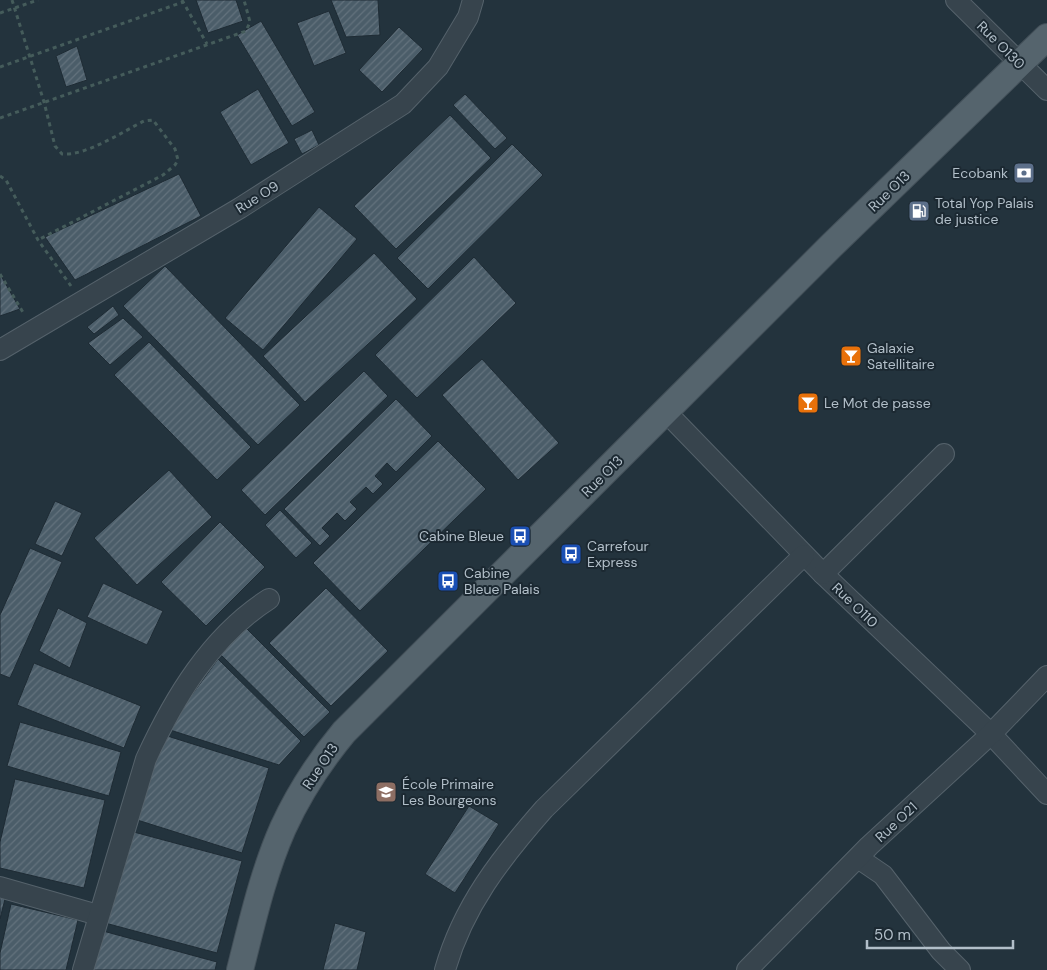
<svg xmlns="http://www.w3.org/2000/svg" width="1047" height="970" font-family="'DM Sans',sans-serif">
<style>
.building{fill:url(#building-hatch);stroke:#1e2b34}
.lines{fill:none;stroke-linecap:round;stroke-linejoin:round}
.minor-casing{stroke:#55626b;stroke-width:22}
.major-casing{stroke:#435059;stroke-width:28}
.path{stroke:#455c5b;stroke-width:3;stroke-dasharray:4 4;stroke-linecap:butt}
.minor{stroke:#37444d;stroke-width:20}
.major{stroke:#55646d;stroke-width:26}
.labels{text-anchor:middle;dominant-baseline:central;stroke-width:4;stroke-linejoin:round;paint-order:stroke}
.street-label{font-size:14px;fill:#b2bfc9;stroke:#1c2932}
.poi-label{font-size:14px;fill:#b2bfc9;stroke:#1c2932;text-anchor:start}
</style>
<defs>
<pattern id="building-hatch" width="6" height="6" patternUnits="userSpaceOnUse" patternTransform="scale(1.25)"><rect width="6" height="6" fill="#4b5d69"/><path d="M-1 1l2-2M0 6l6-6M5 7l2-2" fill="none" stroke="#63727d"/></pattern>
</defs>
<rect width="100%" height="100%" fill="#23333d"/>
<g class="building">
<polygon points="196,0 236,0 243,21 208,33"/>
<polygon points="331,0 378,0 380,35 346,37"/>
<polygon points="329,11 346,53 314,66 297,23"/>
<polygon points="261,21 315,112 292,126 237,35"/>
<polygon points="399,27 423,49 382,92 359,70"/>
<polygon points="77,46 87,80 66,87 56,56"/>
<polygon points="258,89 289,143 251,165 220,112"/>
<polygon points="465,94 507,138 495,149 453,105"/>
<polygon points="450,115 491,158 396,249 354,206"/>
<polygon points="312,130 319,145 302,154 294,139"/>
<polygon points="512,144 543,175 428,289 397,258"/>
<polygon points="179,174 201,216 75,280 45,237"/>
<polygon points="319,207 357,239 263,350 225,318"/>
<polygon points="374,253 417,299 305,402 263,356"/>
<polygon points="474,257 516,303 417,398 375,355"/>
<polygon points="165,266 300,405 258,445 123,306"/>
<polygon points="0,274 20,309 0,316"/>
<polygon points="113,306 119,315 94,334 87,327"/>
<polygon points="123,318 143,337 110,365 88,343"/>
<polygon points="149,342 251,447 217,480 114,375"/>
<polygon points="482,359 559,443 518,480 442,395"/>
<polygon points="364,371 388,396 265,515 241,490"/>
<polygon points="396,399 432,436 396,472 387,463 375,476 383,484 373,494 366,487 350,502 357,509 345,521 337,513 322,528 330,536 320,546 284,509"/>
<polygon points="438,441 486,489 360,611 313,563"/>
<polygon points="169,470 212,517 137,585 94,538"/>
<polygon points="55,501 82,513 62,556 35,544"/>
<polygon points="280,510 312,543 296,558 265,525"/>
<polygon points="220,522 265,567 206,626 161,582"/>
<polygon points="30,548 62,562 10,678 0,674 0,615"/>
<polygon points="103,583 163,611 147,645 87,617"/>
<polygon points="326,588 388,651 331,706 269,643"/>
<polygon points="58,608 87,623 70,668 39,651"/>
<polygon points="244,626 330,712 304,737 218,652"/>
<polygon points="218,659 301,741 279,765 167,729"/>
<polygon points="34,663 141,706 124,748 17,705"/>
<polygon points="20,722 121,752 109,796 7,766"/>
<polygon points="161,734 269,768 242,853 134,819"/>
<polygon points="15,779 105,800 84,888 0,868 0,842"/>
<polygon points="469,806 499,824 455,893 425,874"/>
<polygon points="130,831 242,861 217,953 105,923"/>
<polygon points="0,894 6,895 0,919"/>
<polygon points="11,904 78,920 66,970 0,970 0,953"/>
<polygon points="335,923 366,932 357,970 323,970"/>
<polygon points="103,931 217,962 215,970 92,970"/>
</g>
<g class="lines">
<g class="minor-casing">
<g id="minor">
<polyline points="956,0 1047,90"/>
<polyline points="0,350 240,208 403,104 438,67 468,17 473,0"/>
<polyline points="666,412 823,574 991,734 1047,794"/>
<polyline points="823,574 944,454"/>
<polyline points="858,858 883,875 941,951 960,970"/>
<polyline points="0,887 98,915"/>
<path d="M83,970l63,-211c28,-61 65,-123 123,-160"/>
<path d="M445,970c18,-64 56,-112 99,-161l260,-254"/>
<polyline points="747,970 869,846 991,734 1047,676"/>
</g>
</g>
<g class="major-casing">
<path id="major" d="M240,970c12,-47 23,-97 43,-142 16,-35 37,-67 61,-96l487,-486 216,-209"/>
</g>
<g class="path">
<path d="M12,0l32,102 11,44 7,8c24,2 60,-22 82,-33l9,-1 22,29 3,11 -3,5 -12,10 -125,65"/>
<polyline points="182,0 207,44"/>
<polyline points="0,13 38,0"/>
<polyline points="0,67 183,2"/>
<polyline points="0,118 246,31 250,22 244,0"/>
<polyline points="0,176 6,180 38,240 71,286"/>
<polyline points="0,274 24,314"/>
</g>
<use href="#minor" class="minor"/>
<use href="#major" class="major"/>
</g>
<defs>
<g id="bank-square" transform="scale(1.125)"><rect x="-9" y="-9" width="18" height="18" rx="4" fill="#5c6f8a" stroke="#1c2932"/><path d="M-6-4H6V4H-6ZM0-2.3a2.3 2.3 0 1 0 0 4.6a2.3 2.3 0 1 0 0-4.6Z" fill="#fff"/></g>
<g id="fuel-square" transform="scale(1.125)"><rect x="-9" y="-9" width="18" height="18" rx="4" fill="#5c6f8a" stroke="#1c2932"/><path d="M-5.5-6h7V0h2V4h1.3V-2.5L3-4.5l.8-.8L6-3V5H2.5V1h-1V6h-7ZM-4.2-4.7v3.2H.2V-4.7Z" fill="#fff"/></g>
<g id="bar-square" transform="scale(1.125)"><rect x="-9" y="-9" width="18" height="18" rx="4" fill="#e8710a" stroke="#1c2932"/><path d="M-6-5H6L.8 .8V4.5H3.5V6h-7V4.5H-.8V.8Z" fill="#fff"/></g>
<g id="bus-square" transform="scale(1.125)"><rect x="-9" y="-9" width="18" height="18" rx="4" fill="#1a4fb4" stroke="#1c2932"/><path d="M-5-6H5V4H4V6H2V4H-2V6H-4V4H-5ZM-3.5-4V0h7V-4ZM-3.5 1.2v1.5H-2V1.2ZM2 1.2v1.5H3.5V1.2Z" fill="#fff"/></g>
<g id="school-square" transform="scale(1.125)"><rect x="-9" y="-9" width="18" height="18" rx="4" fill="#8d6e63" stroke="#1c2932"/><path d="M0-5L7-2L0 1L-7-2ZM-4 1L0 2.5L4 1V4Q0 6-4 4Z" fill="#fff"/></g>
</defs>
<g fill-rule="evenodd">
<use href="#bank-square" x="1024" y="173"/>
<use href="#fuel-square" x="919" y="211"/>
<use href="#bar-square" x="851" y="356"/>
<use href="#bar-square" x="808" y="403"/>
<use href="#bus-square" x="520" y="536"/>
<use href="#bus-square" x="571" y="554"/>
<use href="#bus-square" x="448" y="581"/>
<use href="#school-square" x="386" y="792"/>
</g>
<g class="labels">
<g class="street-label">
<text transform="translate(1001 45) rotate(45)">Rue O130</text>
<text transform="translate(889 191) rotate(-44)">Rue O13</text>
<text transform="translate(257 197) rotate(-32)">Rue O9</text>
<text transform="translate(602 476) rotate(-45)">Rue O13</text>
<text transform="translate(855 605) rotate(44)">Rue O110</text>
<text transform="translate(320 766) rotate(-56)">Rue O13</text>
<text transform="translate(896 822) rotate(-43)">Rue O21</text>
</g>
<g class="poi-label">
<text x="1008" y="173" text-anchor="end">Ecobank</text>
<text x="935" y="203">Total Yop Palais<tspan x="935" dy="16">de justice</tspan></text>
<text x="867" y="348">Galaxie<tspan x="867" dy="16">Satellitaire</tspan></text>
<text x="824" y="403">Le Mot de passe</text>
<text x="504" y="536" text-anchor="end">Cabine Bleue</text>
<text x="587" y="546">Carrefour<tspan x="587" dy="16">Express</tspan></text>
<text x="464" y="573">Cabine<tspan x="464" dy="16">Bleue Palais</tspan></text>
<text x="402" y="784">École Primaire<tspan x="402" dy="16">Les Bourgeons</tspan></text>
</g>
</g>
<path d="M867 940v8h146v-8" fill="none" stroke="#b2bfc9" stroke-width="2.5"/>
<text x="874" y="940" font-size="15" fill="#b2bfc9" stroke="#1c2932" stroke-width="4" paint-order="stroke">50 m</text>
</svg>
